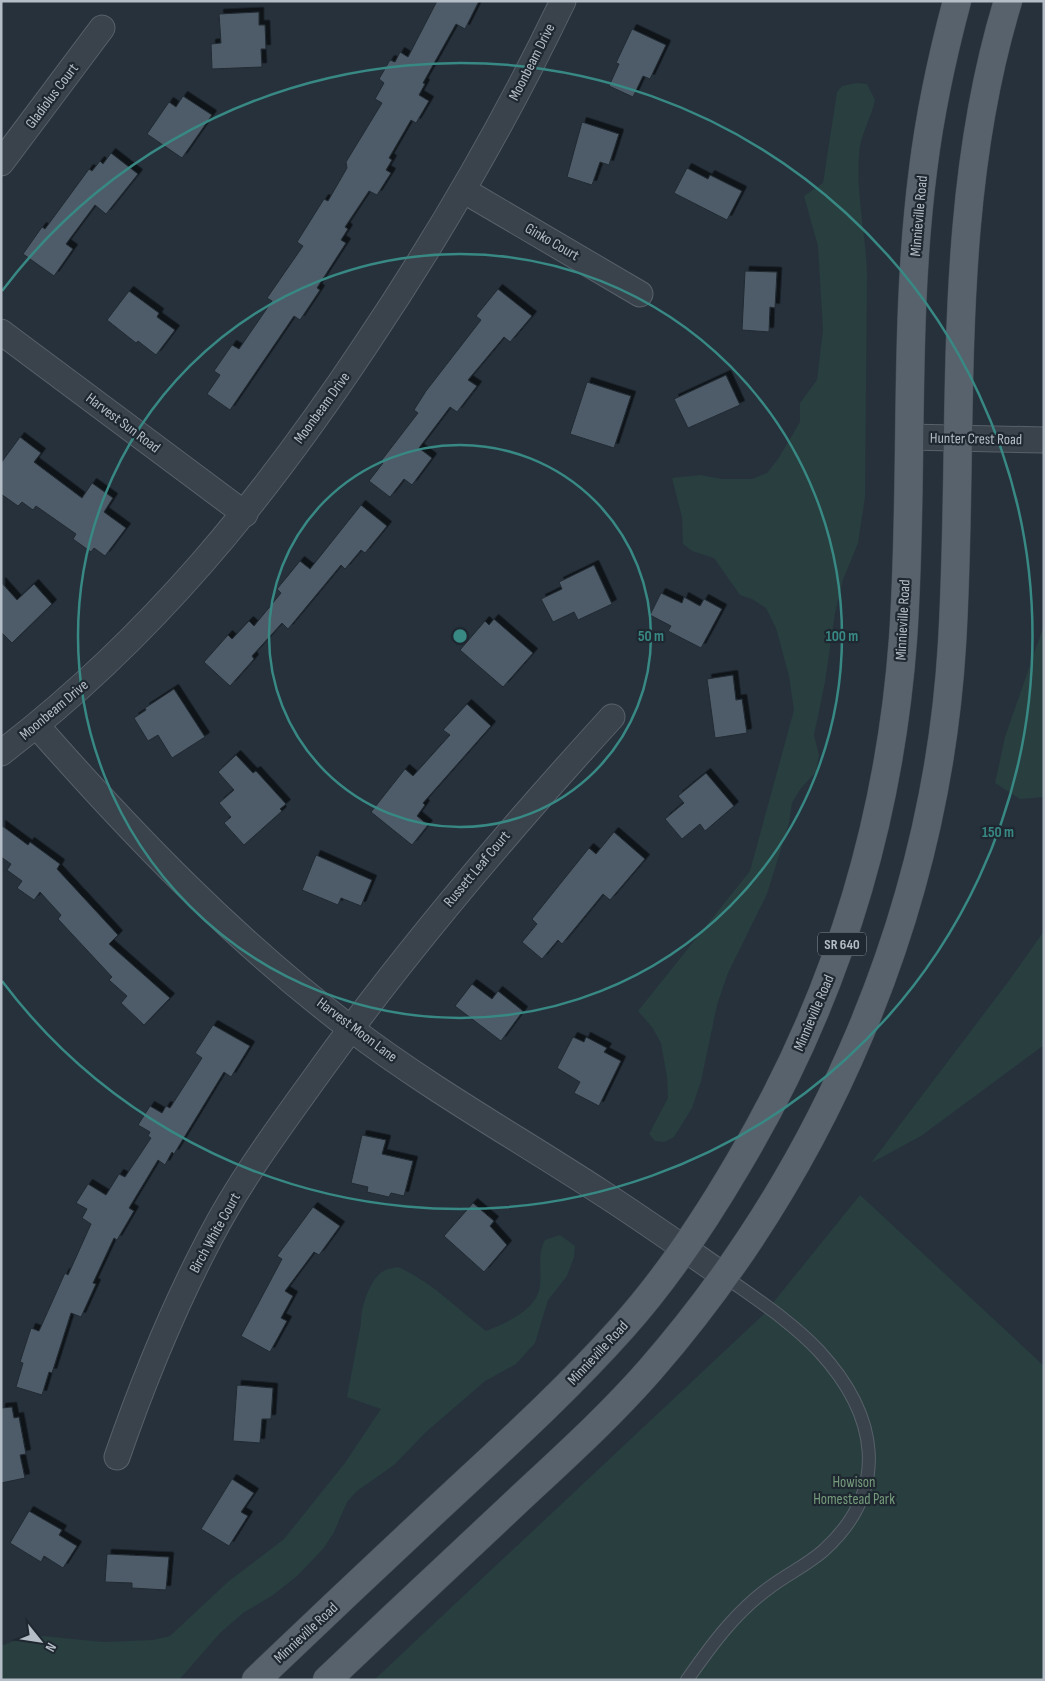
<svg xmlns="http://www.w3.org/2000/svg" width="1045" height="1681" font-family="'Sofia Sans Condensed',sans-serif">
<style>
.green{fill:#293e3e}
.building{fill:#4e5c67;stroke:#212a33;filter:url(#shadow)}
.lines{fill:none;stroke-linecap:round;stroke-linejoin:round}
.lane-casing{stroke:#58616a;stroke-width:14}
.street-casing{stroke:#58616a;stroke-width:27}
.primary-casing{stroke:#434c55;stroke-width:29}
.lane{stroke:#3a434c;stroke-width:12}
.street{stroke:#3a434c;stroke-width:25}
.primary{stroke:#58626c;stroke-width:28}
.ring{fill:none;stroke:#388884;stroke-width:2.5}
.labels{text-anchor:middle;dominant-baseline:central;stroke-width:4.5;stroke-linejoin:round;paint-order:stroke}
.shield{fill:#1f2831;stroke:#88919a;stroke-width:1}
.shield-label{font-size:14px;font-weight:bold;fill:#b5bec7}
.street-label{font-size:15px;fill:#b5bec7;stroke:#1f2831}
.park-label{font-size:15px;fill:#769b7b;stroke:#1f2831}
.centre{fill:#388884;stroke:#1f2831;stroke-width:2.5}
.ring-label{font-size:15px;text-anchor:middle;font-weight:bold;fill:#388884;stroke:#1f2831;stroke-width:4.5;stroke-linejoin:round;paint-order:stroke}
</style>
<defs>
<filter id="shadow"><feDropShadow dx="4.5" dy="-4.5" stdDeviation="0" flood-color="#0009"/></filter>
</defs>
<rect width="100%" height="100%" fill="#26313c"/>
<g class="green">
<path d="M856,83l11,1 8,16c-4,19 -15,35 -16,55 -3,40 7,80 8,120l-2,222 -7,46 -15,37 -8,33 -10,69 -11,53 5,20 -3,17 -15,16 -9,15 -3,20 -22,71 -39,79 -11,32 -16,76 -9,27 -18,29 -10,5 -9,-1 -6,-7 19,-36 -1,-21 -6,-34 -9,-16 -14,-16 112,-140 44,-161 -5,-34 -13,-48 -10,-20 -14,-9 -12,-4 -26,-37 -22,-7 -9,-7 -1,-27 -10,-39 28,-3 22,4h30l15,-6 11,-14 22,-37v-19l17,-23 6,-50 -5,-84 -14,-50 19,-13 14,-91 5,-6z"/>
<polygon points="1044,625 1044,797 1020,799 995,783 1005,737"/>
<polygon points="1044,931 1044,1045 921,1136 871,1163 1008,982"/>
<polygon points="860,1195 1044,1366 1044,1680 374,1680 764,1314"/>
<path d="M560,1235l15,11 -1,11 -7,19 -19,24 -13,43 -19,21 -31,17 -59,51 -32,33 -37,26 -10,11 -13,30 -11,17 -26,27 -24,19 -30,18 -23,20 -41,47h-178v-34l18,-7 24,-3 60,6 50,-2 17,-4 59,-55 55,-42 61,-76 36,-54 -34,-12 14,-74c-1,-13 9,-44 21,-51 4,-3 11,-4 16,-5 34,15 58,41 88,64 20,-8 51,-21 54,-45 2,-17 -3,-31 5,-46z"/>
</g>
<g class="building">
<polygon points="437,1 479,1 465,29 456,24 423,83 425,84 419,95 429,101 416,123 411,120 389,158 392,160 386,170 391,173 377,195 369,191 345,227 348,229 341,240 346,243 317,288 320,290 300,320 294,316 230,410 207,394 220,375 214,371 232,345 239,349 272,301 267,298 303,246 297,242 324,199 328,201 347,168 346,162 382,103 375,99 384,83 379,79 390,60 395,62 400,52 408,57"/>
<polygon points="259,12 259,25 265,25 266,49 261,49 262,67 212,69 211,44 221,43 219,14"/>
<polygon points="632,29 666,45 650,79 643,76 633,97 609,86 619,64 616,63"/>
<polygon points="183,96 212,115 182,158 147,134 169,102 176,107"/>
<polygon points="582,122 619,134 609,165 600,162 592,185 567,177"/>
<polygon points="111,153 138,174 106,214 95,205 66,244 73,249 54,276 23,254 42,227 45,229 89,169 92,171 100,161 103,164"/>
<polygon points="687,168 708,179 710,175 742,191 727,220 674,193"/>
<polygon points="745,271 777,272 775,308 770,307 769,332 742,330"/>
<polygon points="498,289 532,316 510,342 504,337 468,380 477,386 457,412 450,407 419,448 432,458 412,485 404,479 390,497 369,481 383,463 381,461 418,413 414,410 426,391 481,320 476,316"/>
<polygon points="129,291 159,313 157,317 175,330 156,355 138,341 136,343 107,320"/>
<polygon points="726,375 740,405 688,428 674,399"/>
<polygon points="587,382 631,396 614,448 570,434"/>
<polygon points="20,437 41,453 34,462 82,498 92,483 113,498 104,512 126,528 105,556 94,548 91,552 73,539 76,534 36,506 33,510 22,502 18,506 1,494 1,463"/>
<polygon points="361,505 387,526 365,553 361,550 345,569 341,565 288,629 282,623 252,656 254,659 230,686 204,662 228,635 232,639 249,621 254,626 281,593 277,589 300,561 310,569"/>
<polygon points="594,565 612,604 578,620 574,612 553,622 541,599 562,589 559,582"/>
<polygon points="1,582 17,600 34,584 52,604 12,643 1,632"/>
<polygon points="661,593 682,603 684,597 700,606 704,599 722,609 701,648 668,631 671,626 650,615"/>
<polygon points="494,619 533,653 503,687 460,650 485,621 489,625"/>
<polygon points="733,675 736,700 742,699 747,733 715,738 707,679"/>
<polygon points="174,689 205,737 172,758 158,735 148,741 134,718 146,710 145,708"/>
<polygon points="467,704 491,726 423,803 425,805 417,816 428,825 412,845 371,812 405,769 413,776 450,735 443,730"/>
<polygon points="236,755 253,773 256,771 286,804 280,809 282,811 244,845 224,823 231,817 219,803 234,790 218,772"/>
<polygon points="706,773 734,806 705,831 700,824 682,839 665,819 684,803 678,796"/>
<polygon points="1,825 28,845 30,842 60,864 57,869 118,935 109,944 170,998 144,1025 121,1003 127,996 109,980 112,977 58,919 61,915 40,892 34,900 17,888 22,881 7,870 11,864 1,857"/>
<polygon points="614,832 645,859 610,900 603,894 562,944 558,940 542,959 522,942 537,924 532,919 589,848 596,854"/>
<polygon points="316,855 372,880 361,906 341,898 338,905 302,890"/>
<polygon points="472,984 492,999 498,991 523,1011 501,1041 455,1006"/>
<polygon points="213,1025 250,1046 231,1077 224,1072 174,1154 172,1152 165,1165 158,1160 129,1208 134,1211 117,1240 114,1238 93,1283 96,1284 81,1317 71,1313 52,1373 49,1372 42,1395 16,1387 23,1363 20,1362 31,1328 39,1331 65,1273 68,1275 91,1224 82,1218 87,1209 76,1203 88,1184 106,1195 119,1174 125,1177 151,1138 148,1136 150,1132 138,1125 150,1106 162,1113 166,1106 170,1108 202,1058 195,1053"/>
<polygon points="573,1037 584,1042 586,1037 607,1048 604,1052 621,1061 599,1106 574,1093 580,1082 557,1068"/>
<polygon points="362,1135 386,1140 382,1154 413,1161 404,1196 391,1193 389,1197 367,1192 368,1187 351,1183"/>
<polygon points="473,1203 494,1221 490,1226 507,1245 484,1272 444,1236"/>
<polygon points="313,1207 340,1226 319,1255 314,1252 285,1291 293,1296 281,1318 287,1321 270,1352 241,1336 282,1259 277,1256"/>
<polygon points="237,1385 273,1388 271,1419 262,1419 260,1443 233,1441"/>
<polygon points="12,1407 14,1418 19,1417 26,1454 20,1455 25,1478 1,1483 1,1408"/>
<polygon points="232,1479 254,1493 241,1512 248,1516 229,1546 201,1529"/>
<polygon points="29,1511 62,1530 59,1535 77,1546 63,1568 44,1556 41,1562 10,1543"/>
<polygon points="107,1554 169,1557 166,1590 132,1588 132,1583 105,1582"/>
</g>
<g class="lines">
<g class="lane-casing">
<path id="lane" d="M687,1680c25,-36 50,-70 86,-95 17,-12 35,-21 50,-34 69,-62 54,-137 -4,-200 -27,-29 -63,-52 -95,-75"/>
</g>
<g class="street-casing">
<g id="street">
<polyline points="1,163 102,28"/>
<polyline points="463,190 640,294"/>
<polyline points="1,332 245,514"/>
<polyline points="909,437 1044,440"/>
<path d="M37,726c96,109 197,214 313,302 79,60 166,109 249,163 42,27 83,56 125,85"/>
<path d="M1,753c150,-115 262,-253 366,-410 73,-109 139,-223 196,-342"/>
<path d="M117,1457c26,-75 56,-149 93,-219 30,-58 69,-110 107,-163 90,-126 190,-243 295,-358"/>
</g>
</g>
<g class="primary-casing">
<g id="primary">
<path d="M256,1680c69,-66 139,-132 209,-197 54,-50 108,-100 157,-155 45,-50 82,-106 116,-164 97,-163 151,-336 165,-525 11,-156 0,-314 20,-469 7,-57 19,-113 34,-169"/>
<path d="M327,1680c62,-59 125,-118 187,-176 47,-44 94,-86 136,-134 175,-201 286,-459 302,-726 13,-214 -8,-435 56,-643"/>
</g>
</g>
<use href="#lane" class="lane"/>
<use href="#street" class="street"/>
<use href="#primary" class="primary"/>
</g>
<g class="ring">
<circle cx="460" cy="636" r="191"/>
<circle cx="460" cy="636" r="382"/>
<path d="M2 291A573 573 0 1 1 2 981"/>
</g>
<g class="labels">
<rect class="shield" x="818" y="932.5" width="48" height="23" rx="4"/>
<g class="shield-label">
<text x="842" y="944">SR 640</text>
</g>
<g class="street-label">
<text transform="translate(532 62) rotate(-63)">Moonbeam Drive</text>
<text transform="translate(52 96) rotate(-53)">Gladiolus Court</text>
<text transform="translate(919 216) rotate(-85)">Minnieville Road</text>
<text transform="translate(552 242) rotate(30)">Ginko Court</text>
<text transform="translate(322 408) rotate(-54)">Moonbeam Drive</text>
<text transform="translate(123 423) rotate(37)">Harvest Sun Road</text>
<text transform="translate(976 439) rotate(1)">Hunter Crest Road</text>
<text transform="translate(903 620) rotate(-87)">Minnieville Road</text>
<text transform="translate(54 710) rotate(-40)">Moonbeam Drive</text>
<text transform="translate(477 869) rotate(-50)">Russett Leaf Court</text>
<text transform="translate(814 1013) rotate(-67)">Minnieville Road</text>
<text transform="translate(357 1030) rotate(37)">Harvest Moon Lane</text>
<text transform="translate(215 1233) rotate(-61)">Birch White Court</text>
<text transform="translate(598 1353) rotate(-47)">Minnieville Road</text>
<text transform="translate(306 1633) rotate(-43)">Minnieville Road</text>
</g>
<g class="park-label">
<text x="854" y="1482">Howison<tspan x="854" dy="17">Homestead Park</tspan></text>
</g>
</g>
<circle cx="460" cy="636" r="8" class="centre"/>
<g class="ring-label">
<text x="651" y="641">50 m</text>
<text x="842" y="641">100 m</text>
<text x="998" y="837">150 m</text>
</g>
<rect width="1045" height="1681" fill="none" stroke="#b5bec7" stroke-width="5"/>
<g transform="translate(40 1641) rotate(120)" stroke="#1f2831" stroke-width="4" paint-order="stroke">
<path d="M0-4L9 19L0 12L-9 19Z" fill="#b5bec7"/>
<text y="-8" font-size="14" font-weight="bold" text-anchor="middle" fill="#b5bec7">N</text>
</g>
</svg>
